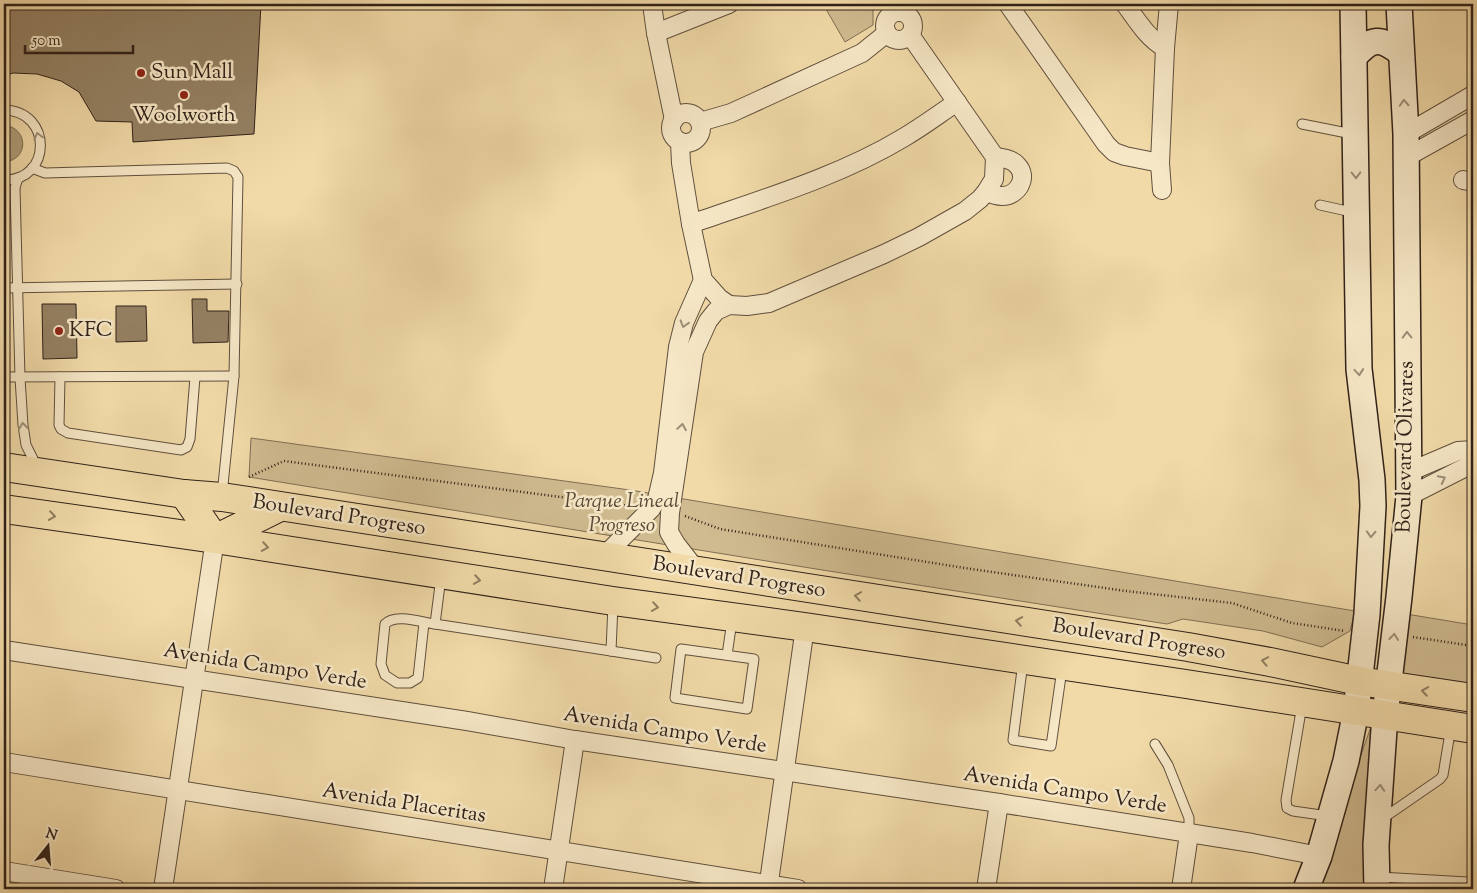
<svg xmlns="http://www.w3.org/2000/svg" width="1477" height="893" font-family="'Sorts Mill Goudy',serif">
<style>
.green{fill:#d0bb90;stroke:#806e54}
.water{fill:#af9b77;stroke:#7c6a51}
.building{fill:#948163;stroke:#302119}
.lines{fill:none;stroke-linecap:round;stroke-linejoin:round}
.lane-casing{stroke:#604f3d;stroke-width:11}
.street-casing{stroke:#604f3d;stroke-width:20}
.secondary-casing{stroke:#302119;stroke-width:28}
.primary-casing{stroke:#302119;stroke-width:30}
.path{stroke:#302119;stroke-width:2.5;stroke-dasharray:1 2.5;stroke-linecap:butt}
.lane{stroke:#f6e7c6;stroke-width:9}
.street{stroke:#f6e7c6;stroke-width:18}
.secondary{stroke:#f6e7c6;stroke-width:25}
.primary{stroke:#f1daa8;stroke-width:28}
.oneway{stroke:#9d8e78}
.oneway2{stroke:#907e60}
.poi-dot{fill:#8f2418;stroke:#f6e7c6;stroke-width:2}
.labels{text-anchor:middle;dominant-baseline:central;stroke-width:5;stroke-linejoin:round;paint-order:stroke}
.poi-label{font-size:21px;fill:#302119;stroke:#f6e7c6;text-anchor:start}
.street-label{font-size:21px;fill:#302119;stroke:#f6e7c6}
.park-label{font-size:21px;font-style:italic;fill:#584837;stroke:#f6e7c6}
</style>
<rect width="100%" height="100%" fill="#f1daa8"/>
<filter id="stains"><feTurbulence type="fractalNoise" baseFrequency=".004" numOctaves="4"/><feColorMatrix values="0 0 0 0 .2 0 0 0 0 .09 0 0 0 0 .02 0 0 0 .5 -.17"/></filter>
<radialGradient id="worn" r=".72"><stop offset=".6" stop-color="#630" stop-opacity="0"/><stop offset="1" stop-color="#630" stop-opacity=".3"/></radialGradient>
<g class="green">
<polygon points="823,4 853,4 858,7 862,4 873,4 873,25 845,42"/>
<polygon points="251,438 630,490 1355,611 1350,631 1322,647 1263,631 1183,619 1167,624 816,569 249,477"/>
<polygon points="1400,613 1473,625 1473,689 1395,676"/>
<polygon points="1374,718 1387,889 1314,889"/>
</g>
<path class="water" d="M4,125c25,3 25,35 0,37z"/>
<g class="building">
<polygon points="4,4 261,4 254,134 133,142 132,122 96,121 79,92 61,81 37,74 13,73 4,76"/>
<polygon points="192,299 207,299 207,311 229,311 228,342 193,343"/>
<polygon points="42,304 76,304 77,358 43,359"/>
<polygon points="116,306 146,306 147,341 116,342"/>
</g>
<g class="lines">
<g class="lane-casing">
<g id="lane">
<path d="M4,110c49,1 48,71 0,70"/>
<polyline points="1302,124 1352,134"/>
<polyline points="32,168 45,173 227,168 234,171 238,177 234,376 222,495"/>
<polyline points="18,178 15,188 20,378 23,425 26,445 37,467"/>
<polyline points="1320,205 1356,213"/>
<polyline points="4,288 237,284"/>
<polyline points="4,377 234,376"/>
<polyline points="60,377 59,425 61,429 68,433 181,450 187,447 190,439 195,377"/>
<polyline points="441,577 435,624 611,651 613,604"/>
<path d="M424,623l-6,55 -8,5h-13l-12,-8 -4,-11 4,-40c10,-11 36,-2 50,0"/>
<polygon points="681,649 754,659 747,709 675,698"/>
<polyline points="611,651 656,658"/>
<polyline points="727,655 732,621"/>
<polyline points="1023,662 1013,740 1051,746 1062,669"/>
<polyline points="1302,705 1286,800 1287,808 1293,811 1328,816"/>
<polyline points="1155,744 1168,765 1189,818 1189,834"/>
<polyline points="1382,819 1440,779 1443,775 1451,727"/>
<polyline points="1379,877 1468,882"/>
</g>
</g>
<g class="street-casing">
<g id="street">
<polyline points="652,4 656,33 674,120"/>
<polyline points="1008,4 1106,144 1114,152 1125,156 1160,163"/>
<path d="M1125,4c12,16 22,34 40,44"/>
<circle cx="899" cy="26" r="14"/>
<polyline points="656,33 729,4"/>
<circle cx="686" cy="128" r="15"/>
<polyline points="700,122 731,113 862,53 887,33"/>
<polyline points="1406,134 1473,95"/>
<polyline points="680,142 681,163 691,224 703,280 719,298 729,305"/>
<polyline points="1405,158 1473,120"/>
<polyline points="1463,180 1473,182"/>
<polyline points="1162,190 1160,163 1165,48 1169,4"/>
<path d="M986,192c5,2 11,4 16,4 16,0 27,-19 15,-31 -5,-6 -15,-7 -22,-8"/>
<path d="M691,224c71,-25 147,-47 212,-86 19,-11 36,-24 54,-36"/>
<polyline points="1409,472 1458,451 1473,450"/>
<polyline points="1409,496 1466,467 1473,459"/>
<polyline points="603,557 651,509 657,499 663,473 678,347 684,323 703,280"/>
<polyline points="697,571 676,544 669,532 670,513 694,352 708,321 716,311 729,305 747,306 769,303 884,254 919,237 965,211 980,199 986,192 994,179 995,157 910,35"/>
<polyline points="4,650 467,721 575,740 999,803 1252,843 1319,856"/>
<polyline points="4,762 798,889"/>
<polyline points="4,871 116,889"/>
<polyline points="163,889 215,539"/>
<polyline points="553,889 575,740"/>
<polyline points="768,889 805,627"/>
<polyline points="986,889 999,803"/>
<polyline points="1181,889 1189,834"/>
</g>
</g>
<g class="secondary-casing">
<g id="secondary">
<path d="M1354,57c18,-20 26,-20 47,-4"/>
<polyline points="1306,889 1319,856 1346,761 1356,711 1367,614 1373,506 1372,480 1359,369 1353,4"/>
<polyline points="1377,889 1376,845 1385,715 1399,597 1409,496 1406,134 1399,4"/>
</g>
</g>
<g class="primary-casing">
<g id="primary">
<polyline points="4,467 184,494 222,497 1188,647 1270,662 1359,681 1473,698"/>
<polyline points="184,494 215,539 280,507"/>
<polyline points="4,509 215,539 613,601 805,627 1186,684 1473,729"/>
</g>
</g>
<g class="path">
<polyline points="249,477 284,461 630,506"/>
<polyline points="685,516 720,529 971,569 1126,591 1232,603 1292,623 1345,631"/>
<polyline points="1413,637 1473,646"/>
</g>
<use href="#lane" class="lane"/>
<use href="#street" class="street"/>
<use href="#secondary" class="secondary"/>
<use href="#primary" class="primary"/>
</g>
<defs><path id="oneway-chevron" d="M-2-3.5L2.5 0L-2 3.5" fill="none" stroke-width="1.6" stroke-linecap="round" stroke-linejoin="round" transform="scale(1.25)"/></defs>
<g class="oneway">
<use href="#oneway-chevron" transform="translate(1404 103) rotate(-93)"/>
<use href="#oneway-chevron" transform="translate(38 136) rotate(-105)"/>
<use href="#oneway-chevron" transform="translate(1356 175) rotate(89)"/>
<use href="#oneway-chevron" transform="translate(684 324) rotate(107)"/>
<use href="#oneway-chevron" transform="translate(1407 335) rotate(-91)"/>
<use href="#oneway-chevron" transform="translate(1359 372) rotate(85)"/>
<use href="#oneway-chevron" transform="translate(23 426) rotate(-97)"/>
<use href="#oneway-chevron" transform="translate(682 427) rotate(-81)"/>
<use href="#oneway-chevron" transform="translate(1442 479) rotate(-27)"/>
<use href="#oneway-chevron" transform="translate(1371 534) rotate(93)"/>
<use href="#oneway-chevron" transform="translate(1394 637) rotate(-83)"/>
<use href="#oneway-chevron" transform="translate(1380 788) rotate(-86)"/>
</g>
<g class="oneway2">
<use href="#oneway-chevron" transform="translate(52 516) rotate(8)"/>
<use href="#oneway-chevron" transform="translate(265 547) rotate(9)"/>
<use href="#oneway-chevron" transform="translate(477 580) rotate(9)"/>
<use href="#oneway-chevron" transform="translate(858 596) rotate(-171)"/>
<use href="#oneway-chevron" transform="translate(655 607) rotate(8)"/>
<use href="#oneway-chevron" transform="translate(1019 621) rotate(-171)"/>
<use href="#oneway-chevron" transform="translate(1265 661) rotate(-169)"/>
<use href="#oneway-chevron" transform="translate(1425 691) rotate(-171)"/>
</g>
<g class="poi-dot">
<circle cx="141" cy="73" r="5"/>
<circle cx="184" cy="95" r="5"/>
<circle cx="59" cy="331" r="5"/>
</g>
<g class="labels">
<g class="poi-label">
<text x="151" y="73">Sun Mall</text>
<text x="184" y="116" text-anchor="middle">Woolworth</text>
<text x="69" y="331">KFC</text>
</g>
<g class="street-label">
<text transform="translate(1406 447) rotate(-89)">Boulevard Olivares</text>
<text transform="translate(339 516) rotate(9)">Boulevard Progreso</text>
<text transform="translate(739 578) rotate(9)">Boulevard Progreso</text>
<text transform="translate(1139 640) rotate(9)">Boulevard Progreso</text>
<text transform="translate(265 667) rotate(9)">Avenida Campo Verde</text>
<text transform="translate(665 731) rotate(9)">Avenida Campo Verde</text>
<text transform="translate(1065 791) rotate(9)">Avenida Campo Verde</text>
<text transform="translate(404 804) rotate(9)">Avenida Placeritas</text>
</g>
<g class="park-label">
<text x="622" y="502">Parque Lineal<tspan x="622" dy="24">Progreso</tspan></text>
</g>
</g>
<rect width="1477" height="893" fill="none" stroke="#f1daa8" stroke-width="20"/>
<rect x="5" y="5" width="1467" height="883" fill="none" stroke="#302119" stroke-width="2.5"/>
<rect x="10" y="10" width="1457" height="873" fill="none" stroke="#302119"/>
<g transform="translate(48 846) rotate(17)" stroke="#f6e7c6" stroke-width="4" paint-order="stroke">
<path d="M0-4L9 19L0 12L-9 19Z" fill="#302119"/>
<text y="-8" font-size="14" font-weight="bold" text-anchor="middle" fill="#302119">N</text>
</g>
<path d="M25 45v8h108v-8" fill="none" stroke="#302119" stroke-width="2.5"/>
<text x="32" y="45" font-size="15" fill="#302119" stroke="#f6e7c6" stroke-width="4" paint-order="stroke">50 m</text>
<rect width="100%" height="100%" filter="url(#stains)"/>
<rect width="100%" height="100%" fill="url(#worn)"/>
</svg>
